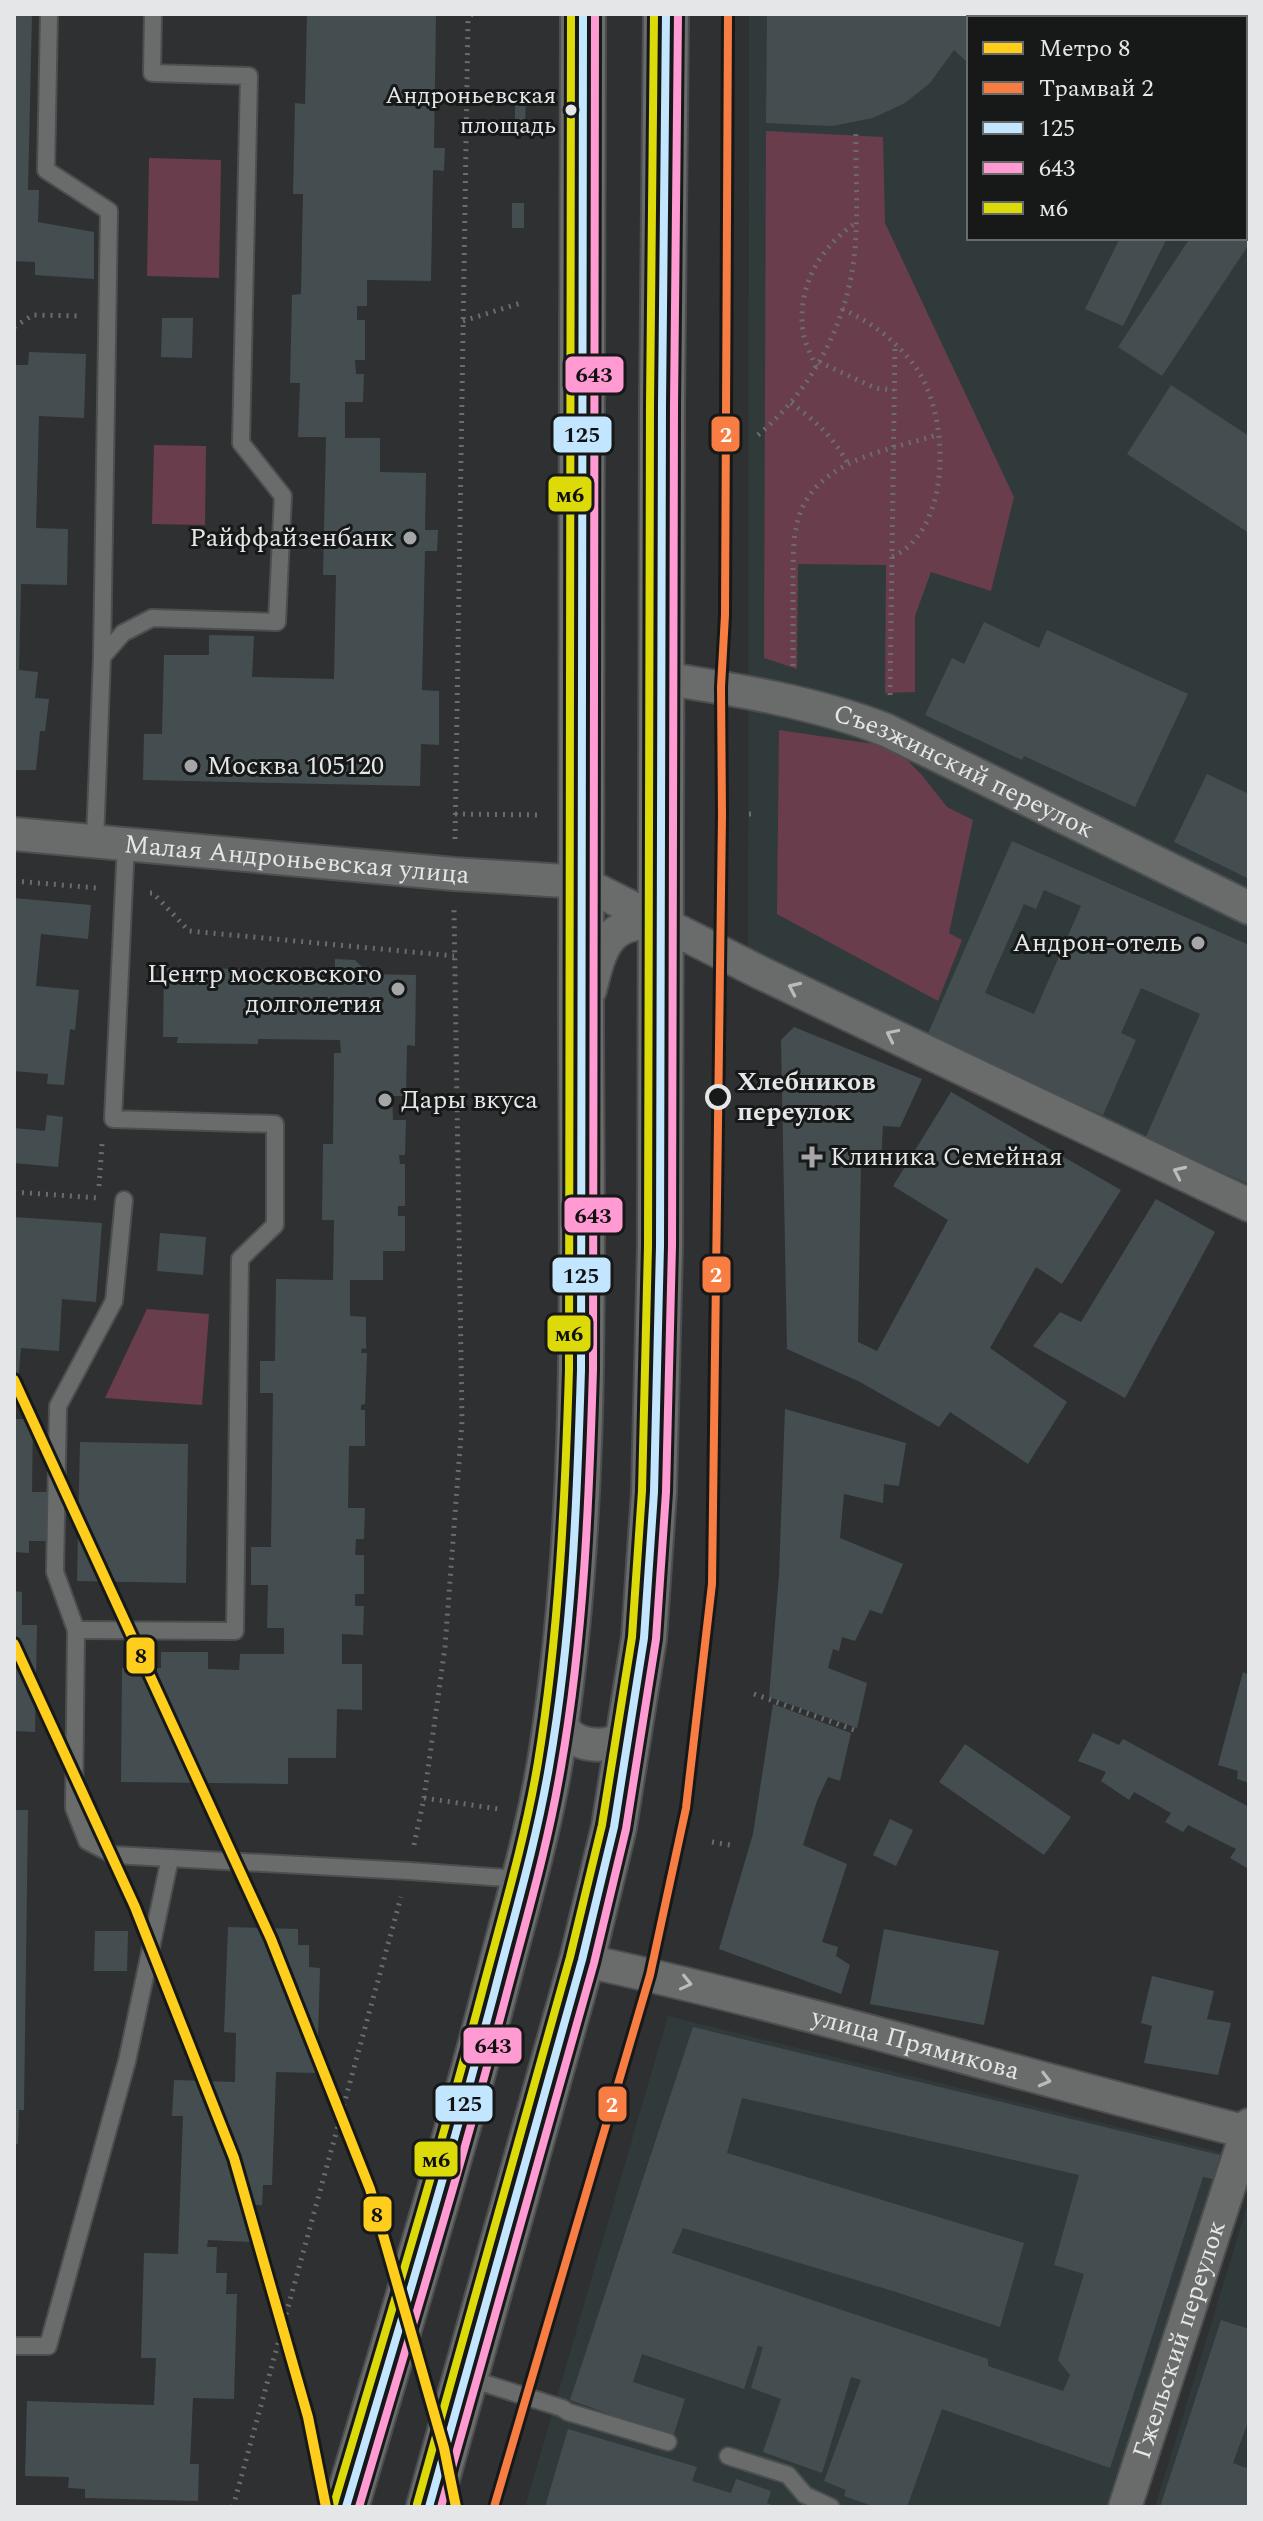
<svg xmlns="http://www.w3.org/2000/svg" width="1263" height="2521" font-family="Spectral,serif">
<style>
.built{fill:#303a3b}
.green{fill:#693d4c}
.building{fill:#444e50;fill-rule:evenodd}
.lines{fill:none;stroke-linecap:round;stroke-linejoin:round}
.service-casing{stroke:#4d4e4f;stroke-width:20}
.minor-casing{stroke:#4d4e4f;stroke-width:36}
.secondary-casing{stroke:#4d4e4f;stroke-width:48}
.path{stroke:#6b6c6d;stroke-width:5;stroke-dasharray:2 6;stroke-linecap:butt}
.service{stroke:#6a6c6c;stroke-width:16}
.minor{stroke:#6a6c6c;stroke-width:32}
.secondary{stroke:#6a6c6c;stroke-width:44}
.bus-1-casing{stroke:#171919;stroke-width:14}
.bus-2-casing{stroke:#171919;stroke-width:14}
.bus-3-casing{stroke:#171919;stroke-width:14}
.bus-1{stroke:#c2e6ff;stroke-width:8}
.bus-2{stroke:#ff9ad2;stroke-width:8}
.bus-3{stroke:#dcda09;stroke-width:8}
.tram-1-casing{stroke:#171919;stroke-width:14}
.tram-1{stroke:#f77d43;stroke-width:8}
.metro-1-casing{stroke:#171919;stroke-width:16}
.metro-1{stroke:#ffcd1c;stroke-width:10}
.oneway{stroke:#b9bbbc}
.bus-dot{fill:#e4e6e7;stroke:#171919;stroke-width:3}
.poi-dot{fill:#a5a6a7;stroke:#171919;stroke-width:3}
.stop-dot{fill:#171919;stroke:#e4e6e7;stroke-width:4}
.labels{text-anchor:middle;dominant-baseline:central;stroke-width:6;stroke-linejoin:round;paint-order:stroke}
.bus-label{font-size:24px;fill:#e4e6e7;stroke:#171919;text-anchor:end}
.poi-label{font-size:26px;fill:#e4e6e7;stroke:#171919;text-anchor:end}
.street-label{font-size:26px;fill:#e4e6e7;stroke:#171919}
.stop-label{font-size:26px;font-weight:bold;fill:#e4e6e7;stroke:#171919;text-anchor:start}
.line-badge{stroke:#171919;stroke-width:3}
.badge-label{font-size:22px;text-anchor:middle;font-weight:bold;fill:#fff}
.pale-badge-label{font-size:22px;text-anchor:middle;font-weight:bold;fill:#111}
</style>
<rect width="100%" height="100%" fill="#2f3031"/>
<g class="built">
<polygon points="749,14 1090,14 1095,18 969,18 969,238 1245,238 1245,125 1249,128 1249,1193 748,959"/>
<polygon points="668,2016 1224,2153 1106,2507 525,2507"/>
<polygon points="1249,2200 1249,2507 1155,2507"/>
</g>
<g class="green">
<polygon points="766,131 883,137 885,223 1014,497 991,591 931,572 915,616 915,692 885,693 886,565 798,564 797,669 764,658"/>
<polygon points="149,158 221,160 219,278 147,276"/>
<polygon points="154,445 206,446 205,525 152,524"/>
<polygon points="779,730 894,747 921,774 947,807 973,820 949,933 962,940 938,1001 777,914"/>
<polygon points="147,1309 209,1314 202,1405 105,1398"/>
</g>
<g class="building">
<polygon points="14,14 32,14 28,190 39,190 38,222 94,232 94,279 35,275 35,262 14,261"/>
<polygon points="307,14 436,14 434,148 445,148 444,171 433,170 431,281 367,280 367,306 357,306 357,320 365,320 365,360 355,360 356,374 364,374 363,402 345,402 345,438 380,438 380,472 426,473 425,530 438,530 437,551 425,551 422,690 439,691 439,745 421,744 420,786 143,780 144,734 162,734 164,655 209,655 209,635 254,636 252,677 334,679 336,575 323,575 326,437 298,437 300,383 290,383 292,295 301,294 303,194 293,194 295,103 305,104"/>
<polygon points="767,14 1006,14 1012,18 969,18 969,64 954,50 930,83 905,103 873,118 832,126 766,123"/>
<polygon points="515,98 526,98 525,124 515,123"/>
<polygon points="1245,170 1249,172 1249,244 1162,376 1118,347 1190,238 1245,238"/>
<rect x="512" y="203" width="12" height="25"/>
<polygon points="1120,238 1167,238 1123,326 1085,309"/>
<polygon points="162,318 193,318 192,358 161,357"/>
<polygon points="29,352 86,354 84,418 39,416 36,528 68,529 67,585 21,584 19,670 38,672 35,698 49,699 45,731 40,731 36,770 14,770 14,365 28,365"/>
<polygon points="1171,385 1249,436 1249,533 1127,454"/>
<polygon points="984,622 1039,648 1047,630 1188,694 1135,807 1024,756 1022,760 925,715 952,658 964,664"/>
<polygon points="1207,774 1249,794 1249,879 1174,842"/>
<path d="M1012,841l237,104v239l-104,-45 55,-125 -59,-26 -20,45 15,7 -33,75 -177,-77zM1044,890l37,16 -47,108 -49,-21 39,-89 12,5z"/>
<polygon points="14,898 91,905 88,939 41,934 36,986 79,990 75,1030 70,1029 64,1085 47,1084 48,1074 14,1071"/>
<polygon points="335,959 355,960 369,974 416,975 415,1046 407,1045 406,1096 392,1096 393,1120 406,1120 405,1155 399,1155 400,1164 405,1164 405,1206 398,1206 398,1216 405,1216 405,1251 383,1251 383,1280 350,1280 350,1316 366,1317 366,1349 362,1348 361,1353 367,1353 365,1404 361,1405 361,1410 365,1410 365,1446 349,1446 348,1508 365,1508 364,1539 356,1539 355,1555 364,1555 364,1594 355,1594 355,1606 364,1606 363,1635 342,1634 342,1664 362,1664 362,1710 337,1709 336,1758 288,1758 288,1784 121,1782 122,1668 161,1668 161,1652 208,1652 208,1669 239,1670 240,1654 284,1654 284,1628 267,1628 268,1585 251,1585 251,1547 271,1547 273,1393 260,1393 260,1361 275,1361 276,1279 333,1280 334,1220 322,1220 323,1144 333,1144 334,1053 341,1053 340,1040 258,1039 258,1044 177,1043 178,1037 163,1037 164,968 335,970"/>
<polygon points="794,1027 922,1079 900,1127 883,1126 881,1161 861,1161 858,1342 877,1351 948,1220 893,1186 951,1092 1121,1190 1062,1284 1036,1267 990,1348 1067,1402 1028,1464 950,1412 939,1427 860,1382 787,1349 781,1040"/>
<polygon points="47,1115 63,1117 58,1167 14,1163 14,1128 45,1131"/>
<polygon points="1156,1199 1215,1232 1125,1398 1033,1346 1060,1312 1081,1322"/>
<polygon points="14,1217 102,1223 96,1302 62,1299 59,1351 21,1348 18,1381 14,1381"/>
<polygon points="160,1233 206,1237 203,1275 157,1271"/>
<polygon points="785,1409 906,1443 899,1486 884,1484 883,1503 844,1494 840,1538 903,1564 882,1614 870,1610 855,1641 842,1637 839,1651 833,1649 828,1668 867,1683 857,1728 769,1697 779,1575"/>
<polygon points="14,1419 33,1419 32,1492 48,1492 47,1541 29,1541 29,1553 14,1552"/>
<polygon points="80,1442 188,1444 186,1583 77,1581"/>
<polygon points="14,1591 22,1592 22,1625 37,1625 35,1732 14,1731"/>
<polygon points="1243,1672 1249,1675 1249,1783 1237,1779 1238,1771 1218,1765"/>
<polygon points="773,1704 851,1733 840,1781 828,1777 817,1801 803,1845 847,1864 822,1942 838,1947 836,1956 850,1965 841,1994 719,1949 753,1834"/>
<polygon points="1093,1733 1119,1745 1123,1739 1249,1807 1247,1868 1230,1858 1236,1849 1188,1825 1183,1832 1165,1822 1171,1813 1134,1792 1129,1800 1101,1781 1106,1772 1078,1761"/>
<polygon points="965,1744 1071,1817 1044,1855 939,1782"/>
<polygon points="14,1810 28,1810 24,2110 19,2110 18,2144 14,2144"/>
<polygon points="890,1819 913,1830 896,1866 873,1855"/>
<polygon points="228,1927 298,1929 298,1945 309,1945 309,1967 320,1968 317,2073 276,2072 272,2185 263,2185 262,2205 252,2205 250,2242 208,2240 207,2247 217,2247 216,2273 227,2273 226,2294 237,2294 234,2399 193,2398 190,2464 199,2464 198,2501 85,2498 85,2489 68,2488 69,2477 25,2476 27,2401 154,2405 156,2358 141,2358 144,2253 178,2254 183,2116 172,2116 174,2080 235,2082 236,2033 224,2032"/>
<polygon points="884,1929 999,1951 984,2025 870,2004"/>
<polygon points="95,1931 128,1931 127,1971 94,1971"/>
<polygon points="1152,1976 1214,1991 1207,2019 1231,2023 1218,2075 1144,2063 1152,2026 1141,2023"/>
<path d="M693,2027l527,128 -7,24 -10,-2 -93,291 -168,-59 -35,98h-32l-31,-11 2,-6 -22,-9 37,-101 -10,-3 -29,96 -59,-21 18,-53 -30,-11 12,-41 -5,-1 -14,43 -102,-35 -9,28 52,17 -12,38 -103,-37zM742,2098l337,77 -25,90 30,9 -26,86 12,15 -7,16 -75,-25v-7l-316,-106 11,-25 213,64 104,35 24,-84 -297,-90z"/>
<polygon points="1221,2320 1249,2329 1249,2419 1233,2463 1249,2469 1249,2507 1160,2507"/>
<polygon points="568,2429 697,2467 692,2481 731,2493 736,2479 771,2491 767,2503 776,2507 545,2507"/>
</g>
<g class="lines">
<g class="service-casing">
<g id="service">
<polyline points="49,14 46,170 109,211 102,657"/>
<polyline points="95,841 102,657 123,633 152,618 277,622 283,496 241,443 249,76 152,73 153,14"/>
<polyline points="124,1200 114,1301 58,1406 55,1572 76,1630 74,1808 87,1841 114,1855 409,1871 522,1879"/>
<polyline points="76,1630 235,1631 240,1259 275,1225 275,1124 113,1119 126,843"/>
<polyline points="14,2346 48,2346 127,2061 170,1858"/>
<polyline points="468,2378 562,2408 568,2412 668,2442"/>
<polyline points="728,2456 788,2475 805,2495 831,2507"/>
</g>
</g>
<g class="minor-casing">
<g id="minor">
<polyline points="1117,14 1123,18"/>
<polyline points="1214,14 1220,18"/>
<polyline points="1245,35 1249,37"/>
<polyline points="1245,106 1249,109"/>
<path id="s1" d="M662,678c76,12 152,24 224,52l363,178"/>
<path id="s2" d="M14,834l440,40 127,8 176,89 492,234"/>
<path d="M590,990c11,-45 18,-71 71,-67"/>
<path d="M558,1705c2,11 3,22 11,30 12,11 37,13 50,4 8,-5 10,-14 13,-22"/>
<path id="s3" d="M582,1960c224,49 443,117 665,172"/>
<path id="s4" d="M1125,2507l124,-382"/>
</g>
</g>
<g class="secondary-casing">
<g id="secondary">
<path d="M346,2507c52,-178 108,-356 154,-536 20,-77 43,-155 54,-235 36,-243 27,-488 27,-733 0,-330 1,-659 2,-989"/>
<polyline points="429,2507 582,1960 614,1827 644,1638 654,1492 660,1246 662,405 666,14"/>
</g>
</g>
<g class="path">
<path d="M842,309c29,13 52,30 72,56 36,47 40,164 -22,192"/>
<polyline points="463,321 524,302"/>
<polyline points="14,327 33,315 81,316"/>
<polyline points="819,362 875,388 894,390"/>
<path d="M816,367c-4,-11 -11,-23 -13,-35 -6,-45 16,-83 51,-108"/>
<path d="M791,403c26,19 41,33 58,62"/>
<path d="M758,435c49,-41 83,-100 94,-163 8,-46 3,-96 4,-142"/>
<path d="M793,666c0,-27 0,-53 0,-80 0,-51 -2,-89 48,-118 28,-16 62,-23 93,-32"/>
<polyline points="890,695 895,344"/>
<polyline points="455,814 543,815"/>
<polyline points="749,814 757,814"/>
<polyline points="455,839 468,19 472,14"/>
<polyline points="14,881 97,888"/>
<polyline points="150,893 153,893 189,931 454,956"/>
<polyline points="99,1186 102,1144"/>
<polyline points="14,1192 99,1198"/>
<polyline points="14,1405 33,1406"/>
<polyline points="754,1694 857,1731"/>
<polyline points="424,1798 499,1809"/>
<polyline points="712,1842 730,1845"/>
<polyline points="414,1845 424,1798 445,1647 462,1422 454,910"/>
<polyline points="233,2507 401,1897"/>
</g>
<use href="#service" class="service"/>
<use href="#minor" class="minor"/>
<use href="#secondary" class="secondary"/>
<g class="bus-1-casing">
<g id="bus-1">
<path d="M346,2507c51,-172 103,-343 149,-517 19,-74 41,-147 54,-223 23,-131 28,-264 32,-397l2,-1356"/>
<polyline points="429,2507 582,1960 614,1827 644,1638 654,1492 660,1246 662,405 666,14"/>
</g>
</g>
<g class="bus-2-casing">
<g id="bus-2">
<path d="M359,2507c50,-170 102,-339 147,-511 20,-76 42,-151 55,-229 23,-131 28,-264 32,-397l2,-1356"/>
<polyline points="441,2507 594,1963 626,1829 656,1639 666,1492 672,1246 674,405 678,14"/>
</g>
</g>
<g class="bus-3-casing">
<g id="bus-3">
<path d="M334,2504c51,-171 103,-341 148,-512 20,-76 43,-152 56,-230 21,-129 27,-261 31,-392l2,-1356"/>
<polyline points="417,2504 570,1957 602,1825 632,1637 642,1491 648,1246 650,405 654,14"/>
</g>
</g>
<use href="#bus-1" class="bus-1"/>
<use href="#bus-2" class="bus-2"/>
<use href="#bus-3" class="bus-3"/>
<g class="tram-1-casing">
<polyline id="tram-1" points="494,2507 650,1975 686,1808 712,1584 722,815 721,687 725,615 728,14"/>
</g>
<use href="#tram-1" class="tram-1"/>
<g class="metro-1-casing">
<g id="metro-1">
<polyline points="14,1380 271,1939 370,2189 444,2448 456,2507"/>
<polyline points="14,1644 135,1907 234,2158 308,2417 326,2507"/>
</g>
</g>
<use href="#metro-1" class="metro-1"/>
</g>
<defs><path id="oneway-chevron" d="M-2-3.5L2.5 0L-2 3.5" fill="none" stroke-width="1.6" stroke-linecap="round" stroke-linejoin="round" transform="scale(2)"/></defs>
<g class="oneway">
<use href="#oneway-chevron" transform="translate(794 988) rotate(-155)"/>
<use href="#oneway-chevron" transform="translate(892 1035) rotate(-154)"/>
<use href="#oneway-chevron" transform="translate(1179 1172) rotate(-155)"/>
<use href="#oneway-chevron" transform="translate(686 1983) rotate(13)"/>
<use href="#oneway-chevron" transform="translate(1045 2080) rotate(15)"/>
</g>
<circle class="bus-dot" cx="571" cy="110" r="7"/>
<g class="poi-dot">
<circle cx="410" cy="538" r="8"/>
<circle cx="191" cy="766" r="8"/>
<circle cx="1198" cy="943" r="8"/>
<circle cx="398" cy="989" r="8"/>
<circle cx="385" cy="1100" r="8"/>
<path d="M808 1145h8v8h8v8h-8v8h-8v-8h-8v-8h8z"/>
</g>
<circle class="stop-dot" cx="718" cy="1097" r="11"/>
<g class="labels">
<g class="bus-label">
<text x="556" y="96">Андроньевская<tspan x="556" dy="30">площадь</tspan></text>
</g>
<g class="poi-label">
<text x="394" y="538">Райффайзенбанк</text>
<text x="207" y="766" text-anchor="start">Москва 105120</text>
<text x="1182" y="943">Андрон-отель</text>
<text x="382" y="974">Центр московского<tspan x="382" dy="30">долголетия</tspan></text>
<text x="401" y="1100" text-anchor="start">Дары вкуса</text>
<text x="830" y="1157" text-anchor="start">Клиника Семейная</text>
</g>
<g class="street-label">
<text stroke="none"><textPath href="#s1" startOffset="318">Съезжинский переулок</textPath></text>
<text stroke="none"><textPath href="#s2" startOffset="284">Малая Андроньевская улица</textPath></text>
<text stroke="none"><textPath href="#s3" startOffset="344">улица Прямикова</textPath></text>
<text stroke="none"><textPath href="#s4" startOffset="176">Гжельский переулок</textPath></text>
</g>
<g class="stop-label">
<text x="737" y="1082">Хлебников<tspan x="737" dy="30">переулок</tspan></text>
</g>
</g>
<g class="line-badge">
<rect x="564" y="355" width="61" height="39" rx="8" fill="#ff9ad2"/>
<rect x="710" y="415" width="31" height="38" rx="8" fill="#f77d43"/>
<rect x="552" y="415" width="61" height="39" rx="8" fill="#c2e6ff"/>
<rect x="547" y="475" width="46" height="38" rx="8" fill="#dcda09"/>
<rect x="563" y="1196" width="61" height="38" rx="8" fill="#ff9ad2"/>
<rect x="701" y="1255" width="31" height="39" rx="8" fill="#f77d43"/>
<rect x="551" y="1256" width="61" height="38" rx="8" fill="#c2e6ff"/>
<rect x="546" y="1314" width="46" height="39" rx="8" fill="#dcda09"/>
<rect x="125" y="1636" width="31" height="39" rx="8" fill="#ffcd1c"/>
<rect x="462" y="2026" width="61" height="39" rx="8" fill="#ff9ad2"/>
<rect x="434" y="2084" width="60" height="39" rx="8" fill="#c2e6ff"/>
<rect x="597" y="2085" width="31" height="38" rx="8" fill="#f77d43"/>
<rect x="413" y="2140" width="46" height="38" rx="8" fill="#dcda09"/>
<rect x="362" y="2195" width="31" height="38" rx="8" fill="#ffcd1c"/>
</g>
<g class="badge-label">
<text x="726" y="442">2</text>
<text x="716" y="1282">2</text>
<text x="612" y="2112">2</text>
</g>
<g class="pale-badge-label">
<text x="594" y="382">643</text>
<text x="582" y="442">125</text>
<text x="570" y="502">м6</text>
<text x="593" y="1223">643</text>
<text x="581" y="1283">125</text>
<text x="569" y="1341">м6</text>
<text x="141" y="1663">8</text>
<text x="493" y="2053">643</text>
<text x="464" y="2111">125</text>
<text x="436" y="2167">м6</text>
<text x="377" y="2222">8</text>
</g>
<rect width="1263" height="2521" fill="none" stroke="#e4e6e7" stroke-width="32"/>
<rect x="967" y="16" width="280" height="224" fill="#171919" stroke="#696b6b" stroke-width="2"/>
<rect x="983" y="42" width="40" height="12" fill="#ffcd1c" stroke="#696b6b" stroke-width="2"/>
<text x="1039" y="56" font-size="24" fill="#e4e6e7">Метро 8</text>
<rect x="983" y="82" width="40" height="12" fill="#f77d43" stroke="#696b6b" stroke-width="2"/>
<text x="1039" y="96" font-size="24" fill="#e4e6e7">Трамвай 2</text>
<rect x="983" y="122" width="40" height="12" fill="#c2e6ff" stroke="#696b6b" stroke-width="2"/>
<text x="1039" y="136" font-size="24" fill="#e4e6e7">125</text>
<rect x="983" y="162" width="40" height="12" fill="#ff9ad2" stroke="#696b6b" stroke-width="2"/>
<text x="1039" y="176" font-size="24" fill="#e4e6e7">643</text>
<rect x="983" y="202" width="40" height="12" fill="#dcda09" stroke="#696b6b" stroke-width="2"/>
<text x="1039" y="216" font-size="24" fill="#e4e6e7">м6</text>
</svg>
